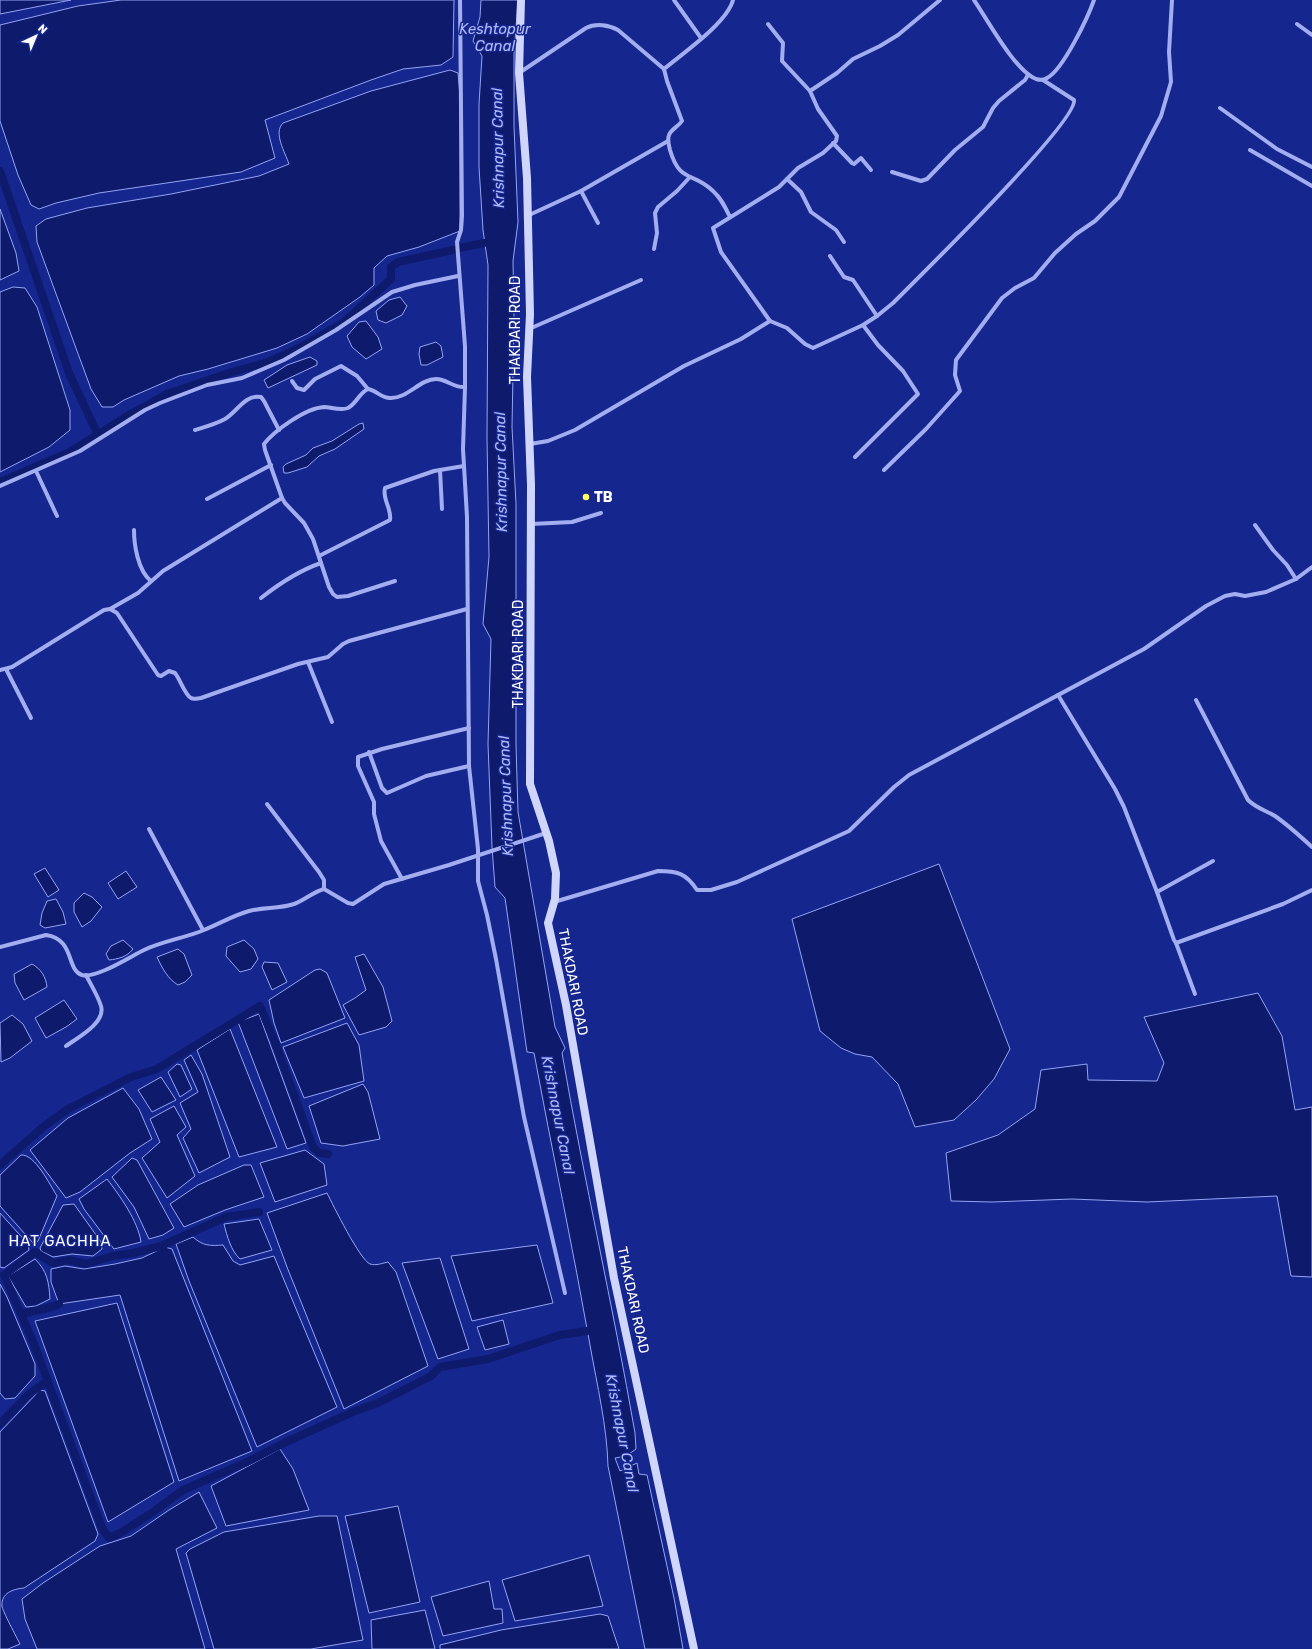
<svg xmlns="http://www.w3.org/2000/svg" width="1312" height="1649" font-family="Rubik,sans-serif">
<style>
.water{fill:#0e1a6c;stroke:#94a4f3}
.lines{fill:none;stroke-linecap:round;stroke-linejoin:round}
.canal{stroke:#0e1a6c;stroke-width:8}
.street{stroke:#a2aef0;stroke-width:4}
.secondary{stroke:#d0d6fb;stroke-width:8}
.poi-dot{fill:#fdff61;stroke:#16268f;stroke-width:1.5}
.labels{text-anchor:middle;dominant-baseline:central;stroke-width:3;stroke-linejoin:round;paint-order:stroke}
.street-label{font-size:14px;fill:#fff;stroke:#16268f}
.poi-label{font-size:14px;font-weight:bold;fill:#fff;stroke:#16268f;text-anchor:start}
.water-label{font-size:15px;font-style:italic;fill:#aeb9f7;stroke:#16268f}
.neighbourhood-label{font-size:15px;letter-spacing:1px;fill:#fff;stroke:#16268f}
</style>
<rect width="100%" height="100%" fill="#16268f"/>
<g class="water">
<polygon points="0,0 71,0 0,14"/>
<polygon points="121,0 454,0 453,57 441,65 403,69 371,80 265,120 275,158 241,172 99,193 56,203 39,209 31,205 18,175 0,121 0,25 78,6"/>
<path d="M481,0h37l-4,54v72l4,96 -5,39 1,58 -2,108 4,77v241l2,67 37,215 10,21 -3,5c22,127 51,253 73,380l1,16 -10,7 -11,2 5,13 17,-8 2,11 8,1 27,123 9,51h-38l-37,-183c-1,-40 -11,-81 -18,-121 -17,-97 -38,-194 -56,-292l-7,-1 -22,-154 -10,-11 -3,-40 -4,-103 3,-105 -8,-15 6,-67 -2,-119 1,-173 -5,-35 -4,-63v-63l3,-48 -9,-15 7,-24z"/>
<path d="M450,70l8,3 2,23v135l-41,16 -32,9 -13,12v17l-14,12 -53,37 -30,14 -69,21 -29,7 -55,24 -11,7h-11l-11,-18 -54,-147 -1,-16 10,-7 41,-11 84,-14 88,-18 30,-12c-4,-12 -16,-31 -6,-41l88,-32z"/>
<polygon points="0,209 16,253 19,271 0,280"/>
<polygon points="13,287 25,288 37,307 70,410 70,430 49,447 0,472 0,292"/>
<polygon points="400,297 407,306 402,315 386,323 378,320 376,311 389,300"/>
<polygon points="366,321 378,337 382,349 366,359 352,347 347,336 359,322"/>
<polygon points="436,342 441,346 443,357 427,365 421,365 419,354 420,347"/>
<polygon points="310,357 317,361 317,365 268,388 264,380 287,365"/>
<polygon points="363,423 364,429 335,449 319,456 307,467 288,473 284,473 283,467 286,464 306,455 313,448 332,441 359,424"/>
<polygon points="939,864 1010,1049 994,1079 976,1100 954,1120 915,1127 898,1084 872,1057 855,1054 841,1048 820,1031 792,919"/>
<polygon points="45,868 59,890 48,897 34,874"/>
<polygon points="126,871 137,887 118,899 108,883"/>
<polygon points="84,893 92,897 102,907 91,921 82,927 74,912 74,903"/>
<polygon points="56,899 63,912 66,924 45,928 40,925 42,913 47,901"/>
<path d="M123,940l10,9c-6,8 -15,10 -24,11l-3,-6 5,-8z"/>
<polygon points="244,940 254,949 258,959 251,969 240,972 226,956 227,947"/>
<path d="M178,949l6,5 8,21 -7,7 -7,3c-10,-6 -16,-17 -21,-28z"/>
<polygon points="364,954 383,987 392,1021 386,1027 359,1035 343,1005 355,998 366,990 355,957"/>
<polygon points="264,962 278,963 287,982 272,990 262,967"/>
<path d="M32,964c9,5 14,13 15,23l-23,13 -9,-17 -1,-9z"/>
<polygon points="320,969 327,973 345,1018 281,1043 274,1023 269,1000 315,970"/>
<polygon points="1258,993 1282,1036 1295,1110 1312,1107 1312,1277 1291,1276 1277,1196 1147,1202 1072,1199 992,1202 951,1201 946,1153 998,1135 1035,1109 1041,1070 1087,1064 1088,1080 1157,1081 1164,1063 1144,1017"/>
<polygon points="64,1000 77,1019 66,1027 46,1038 35,1018"/>
<polygon points="259,1014 306,1143 287,1149 238,1022"/>
<polygon points="12,1015 23,1024 32,1041 10,1058 1,1062 0,1023"/>
<polygon points="347,1023 359,1045 364,1081 304,1098 283,1047"/>
<polygon points="230,1029 277,1147 239,1157 197,1050"/>
<polygon points="191,1055 202,1074 230,1157 199,1173 183,1138 191,1129 180,1103 198,1092 184,1060"/>
<polygon points="177,1064 181,1065 192,1089 180,1097 168,1072"/>
<polygon points="161,1077 176,1100 152,1112 138,1090"/>
<polygon points="363,1084 368,1092 380,1139 343,1146 321,1143 309,1106"/>
<polygon points="123,1088 139,1109 152,1139 130,1153 80,1192 66,1198 30,1150 68,1118"/>
<polygon points="174,1106 186,1127 177,1135 195,1176 167,1198 142,1158 160,1142 150,1119"/>
<polygon points="305,1150 324,1164 327,1185 275,1202 260,1163"/>
<path d="M21,1155c14,-1 29,30 36,41l-19,45 -4,3 -34,-38v-31z"/>
<polygon points="132,1158 137,1160 174,1228 163,1235 149,1239 134,1207 112,1177"/>
<polygon points="244,1165 251,1165 264,1197 225,1210 184,1227 170,1204 198,1185"/>
<path d="M107,1179c13,17 31,42 34,63l-27,7 -30,-40 -5,-10z"/>
<path d="M327,1193c6,12 33,67 43,71 6,2 13,-1 18,-2l8,10 32,94 -84,43 -57,-142 -20,-54z"/>
<polygon points="74,1204 101,1242 102,1249 93,1256 72,1254 53,1257 41,1251 40,1248 63,1205"/>
<polygon points="0,1213 28,1244 29,1250 4,1268 0,1267"/>
<path d="M259,1219l13,31 -32,9c-9,-8 -13,-23 -16,-35z"/>
<path d="M193,1237c10,9 17,9 30,8l10,16 7,4 34,-9 63,151 -80,40 -68,-166 -13,-37z"/>
<polygon points="537,1245 553,1303 472,1321 451,1256"/>
<polygon points="165,1247 172,1249 252,1451 179,1481 120,1295 59,1304 51,1282 51,1269 65,1266 84,1269 115,1264 142,1258"/>
<polygon points="440,1258 469,1349 438,1359 402,1263"/>
<path d="M35,1259c12,12 14,23 15,40l-14,7 -10,1 -18,-31z"/>
<polygon points="0,1284 7,1297 35,1364 35,1376 15,1398 5,1399 0,1393"/>
<polygon points="117,1303 174,1482 108,1522 35,1321"/>
<polygon points="503,1320 509,1344 485,1350 477,1327"/>
<path d="M40,1390l5,1 53,143 -3,7 -71,47c-11,1 -23,5 -22,18 0,4 15,32 18,38l-12,5h-8v-217z"/>
<polygon points="280,1449 293,1469 309,1510 226,1526 211,1486"/>
<polygon points="199,1492 217,1528 176,1549 205,1649 37,1649 25,1619 22,1599 43,1583 100,1546 131,1536 169,1510"/>
<polygon points="398,1506 420,1602 369,1613 345,1516"/>
<polygon points="319,1516 337,1516 363,1640 311,1649 214,1649 186,1553 190,1549 224,1532"/>
<polygon points="589,1555 603,1606 515,1621 502,1580"/>
<polygon points="489,1581 494,1609 502,1609 503,1623 443,1636 431,1597"/>
<polygon points="425,1610 435,1649 372,1649 371,1620"/>
<polygon points="600,1614 608,1616 619,1649 440,1649 440,1645 501,1630"/>
</g>
<g class="lines">
<g class="canal">
<polyline points="0,171 69,373 98,435"/>
<polyline points="459,248 484,243"/>
<polyline points="0,482 70,452 131,414 167,394 232,372 268,362 299,348 343,323 391,279 391,267 398,262 453,250"/>
<polyline points="0,1165 43,1127 68,1109 131,1077 157,1069 260,1006 276,1045 313,1147 319,1153 328,1154"/>
<polyline points="259,1212 226,1217 161,1246 133,1253 113,1256 86,1264 69,1260 53,1263 35,1252 4,1275 34,1344 102,1528 109,1538 122,1532 153,1512 183,1490 247,1462 286,1442 355,1411 378,1403 431,1376 440,1367 488,1359 560,1335 587,1331"/>
<polyline points="21,1314 52,1307 59,1304"/>
<polyline points="0,1424 28,1395 47,1381"/>
<polyline points="624,1446 630,1478"/>
</g>
<g class="street">
<polyline points="460,0 462,216 461,230 457,242 465,346 465,387 463,449 467,517 469,766 478,849 478,881 487,915 496,959 524,1117 565,1293"/>
<polyline points="674,0 701,38"/>
<path d="M974,0c13,19 41,71 62,79 3,1 8,1 11,-1 16,-8 41,-61 47,-78"/>
<polyline points="768,24 783,43 782,61 810,91"/>
<polyline points="1297,24 1312,35"/>
<path d="M519,73l67,-45c10,-5 23,-3 32,2l46,39"/>
<polyline points="1220,108 1277,149 1312,167"/>
<polyline points="833,143 852,163 854,164 861,158 871,170"/>
<polyline points="1250,150 1312,186"/>
<polyline points="892,172 921,181 927,179 955,150 983,127 993,108 999,101 1025,80 1028,75"/>
<polyline points="787,179 801,192 811,212 836,230 844,242"/>
<polyline points="581,191 598,223"/>
<polyline points="527,216 581,191 668,141"/>
<path d="M730,217c-5,-10 -9,-19 -17,-26 -20,-20 -33,-7 -43,-41 -1,-5 -3,-10 -1,-15 2,-6 9,-8 13,-14l-15,-40 -3,-12c19,-16 63,-46 69,-69"/>
<polyline points="654,249 657,233 655,213 658,207 677,191 690,177"/>
<polyline points="830,256 844,277 853,280 877,316"/>
<path d="M770,321l17,7 18,16 8,4 50,-23 14,-9 16,-13c24,-24 185,-182 181,-203l-31,-20"/>
<polyline points="529,329 641,280"/>
<polyline points="292,381 297,388 304,390 315,379 341,366 357,376 368,389"/>
<path d="M195,430c10,-3 21,-6 30,-11 12,-7 20,-25 36,-22l3,4 15,29"/>
<polyline points="530,444 548,441 575,430 684,366 741,339 770,321 721,252 713,228 779,187 798,168 823,153 836,141 837,136 818,109 810,91 837,73 853,59 880,46 898,35 940,0"/>
<polyline points="855,457 918,394 903,371 878,345 863,325"/>
<polyline points="440,470 442,509"/>
<polyline points="884,470 926,429 960,391 955,375 956,360 1002,298 1015,288 1034,278 1055,253 1076,234 1095,221 1119,197 1161,116 1171,82 1169,52 1172,0"/>
<polyline points="36,471 57,516"/>
<polyline points="0,486 80,451 145,410 160,403 207,385 242,378 284,360 336,330 392,292 415,285 458,276"/>
<polyline points="207,499 271,465"/>
<polyline points="531,524 572,522 601,513"/>
<polyline points="1255,525 1273,550 1287,565 1296,579"/>
<path d="M134,530c0,15 4,41 17,51"/>
<path d="M319,556l71,-36c2,-11 -8,-21 -5,-32l49,-17 30,-5"/>
<path d="M395,581l-47,15 -11,1 -4,-3 -4,-7 -16,-48 -9,-16 -19,-20 -3,-5 -17,-48 -1,-6c11,-14 42,-36 60,-37 7,0 16,4 24,1 9,-5 11,-15 20,-19 8,1 13,9 22,9 17,1 30,-19 46,-19 11,0 17,9 29,8"/>
<path d="M261,598c19,-15 37,-27 60,-35"/>
<polyline points="110,609 138,593 163,571 282,498"/>
<polyline points="308,662 332,722"/>
<polyline points="6,669 31,718"/>
<path d="M0,670l12,-3 92,-57 6,-1 7,4 41,62 3,1 8,-5 6,2c5,6 10,22 16,25 3,2 7,0 10,0l97,-34 30,-7 15,-13 6,-3 118,-32"/>
<polyline points="1058,695 1115,789 1124,807 1157,892 1174,940 1176,943 1283,904 1312,890"/>
<path d="M1196,700l52,100c8,8 17,10 27,16 13,9 25,20 37,31"/>
<polyline points="369,752 382,788 387,793 426,776 469,766"/>
<polyline points="267,804 319,872 324,880 324,889"/>
<polyline points="149,829 203,930"/>
<polyline points="402,879 381,841 374,814 374,802 358,766 358,757 382,749 469,728"/>
<polyline points="1157,892 1213,861"/>
<path d="M554,902l104,-31c19,0 28,2 39,19h14l26,-8 112,-51 45,-44 15,-12 235,-126 62,-43 19,-10 10,-2 10,2 21,-4 30,-13 16,-12"/>
<polyline points="1176,943 1195,994"/>
<path d="M0,947l46,-12c29,4 20,35 36,40 14,4 49,-19 62,-25 19,-9 41,-12 60,-20 15,-6 30,-15 45,-19 15,-4 30,-2 45,-7 11,-4 19,-12 30,-15l24,14 5,1 31,-20 65,-19 97,-32"/>
<path d="M66,1046c11,-8 40,-23 35,-40 -3,-10 -10,-21 -15,-31"/>
</g>
<polyline class="secondary" points="521,0 519,73 527,178 530,314 527,377 531,485 530,784 549,841 556,873 555,899 548,923 566,1005 614,1278 694,1649"/>
</g>
<circle class="poi-dot" cx="586" cy="497" r="4"/>
<g class="labels">
<g class="street-label">
<text transform="translate(515 330) rotate(-90)">THAKDARI ROAD</text>
<text transform="translate(518 654) rotate(-90)">THAKDARI ROAD</text>
<text transform="translate(573 982) rotate(79)">THAKDARI ROAD</text>
<text transform="translate(633 1300) rotate(78)">THAKDARI ROAD</text>
</g>
<g class="poi-label">
<text x="594" y="497">TB</text>
</g>
<g class="water-label">
<text x="495" y="29">Keshtopur<tspan x="495" dy="17">Canal</tspan></text>
<text transform="translate(498 148) rotate(-91)">Krishnapur Canal</text>
<text transform="translate(501 472) rotate(-91)">Krishnapur Canal</text>
<text transform="translate(506 796) rotate(-92)">Krishnapur Canal</text>
<text transform="translate(558 1115) rotate(79)">Krishnapur Canal</text>
<text transform="translate(622 1433) rotate(79)">Krishnapur Canal</text>
</g>
<g class="neighbourhood-label">
<text x="60" y="1241">HAT GACHHA</text>
</g>
</g>
<g transform="translate(36 36) rotate(44)" stroke="#16268f" stroke-width="3" paint-order="stroke">
<path d="M0-3L7 15L0 10L-7 15Z" fill="#ffffff"/>
<text y="-6" font-size="11" font-weight="bold" text-anchor="middle" fill="#ffffff">N</text>
</g>
</svg>
